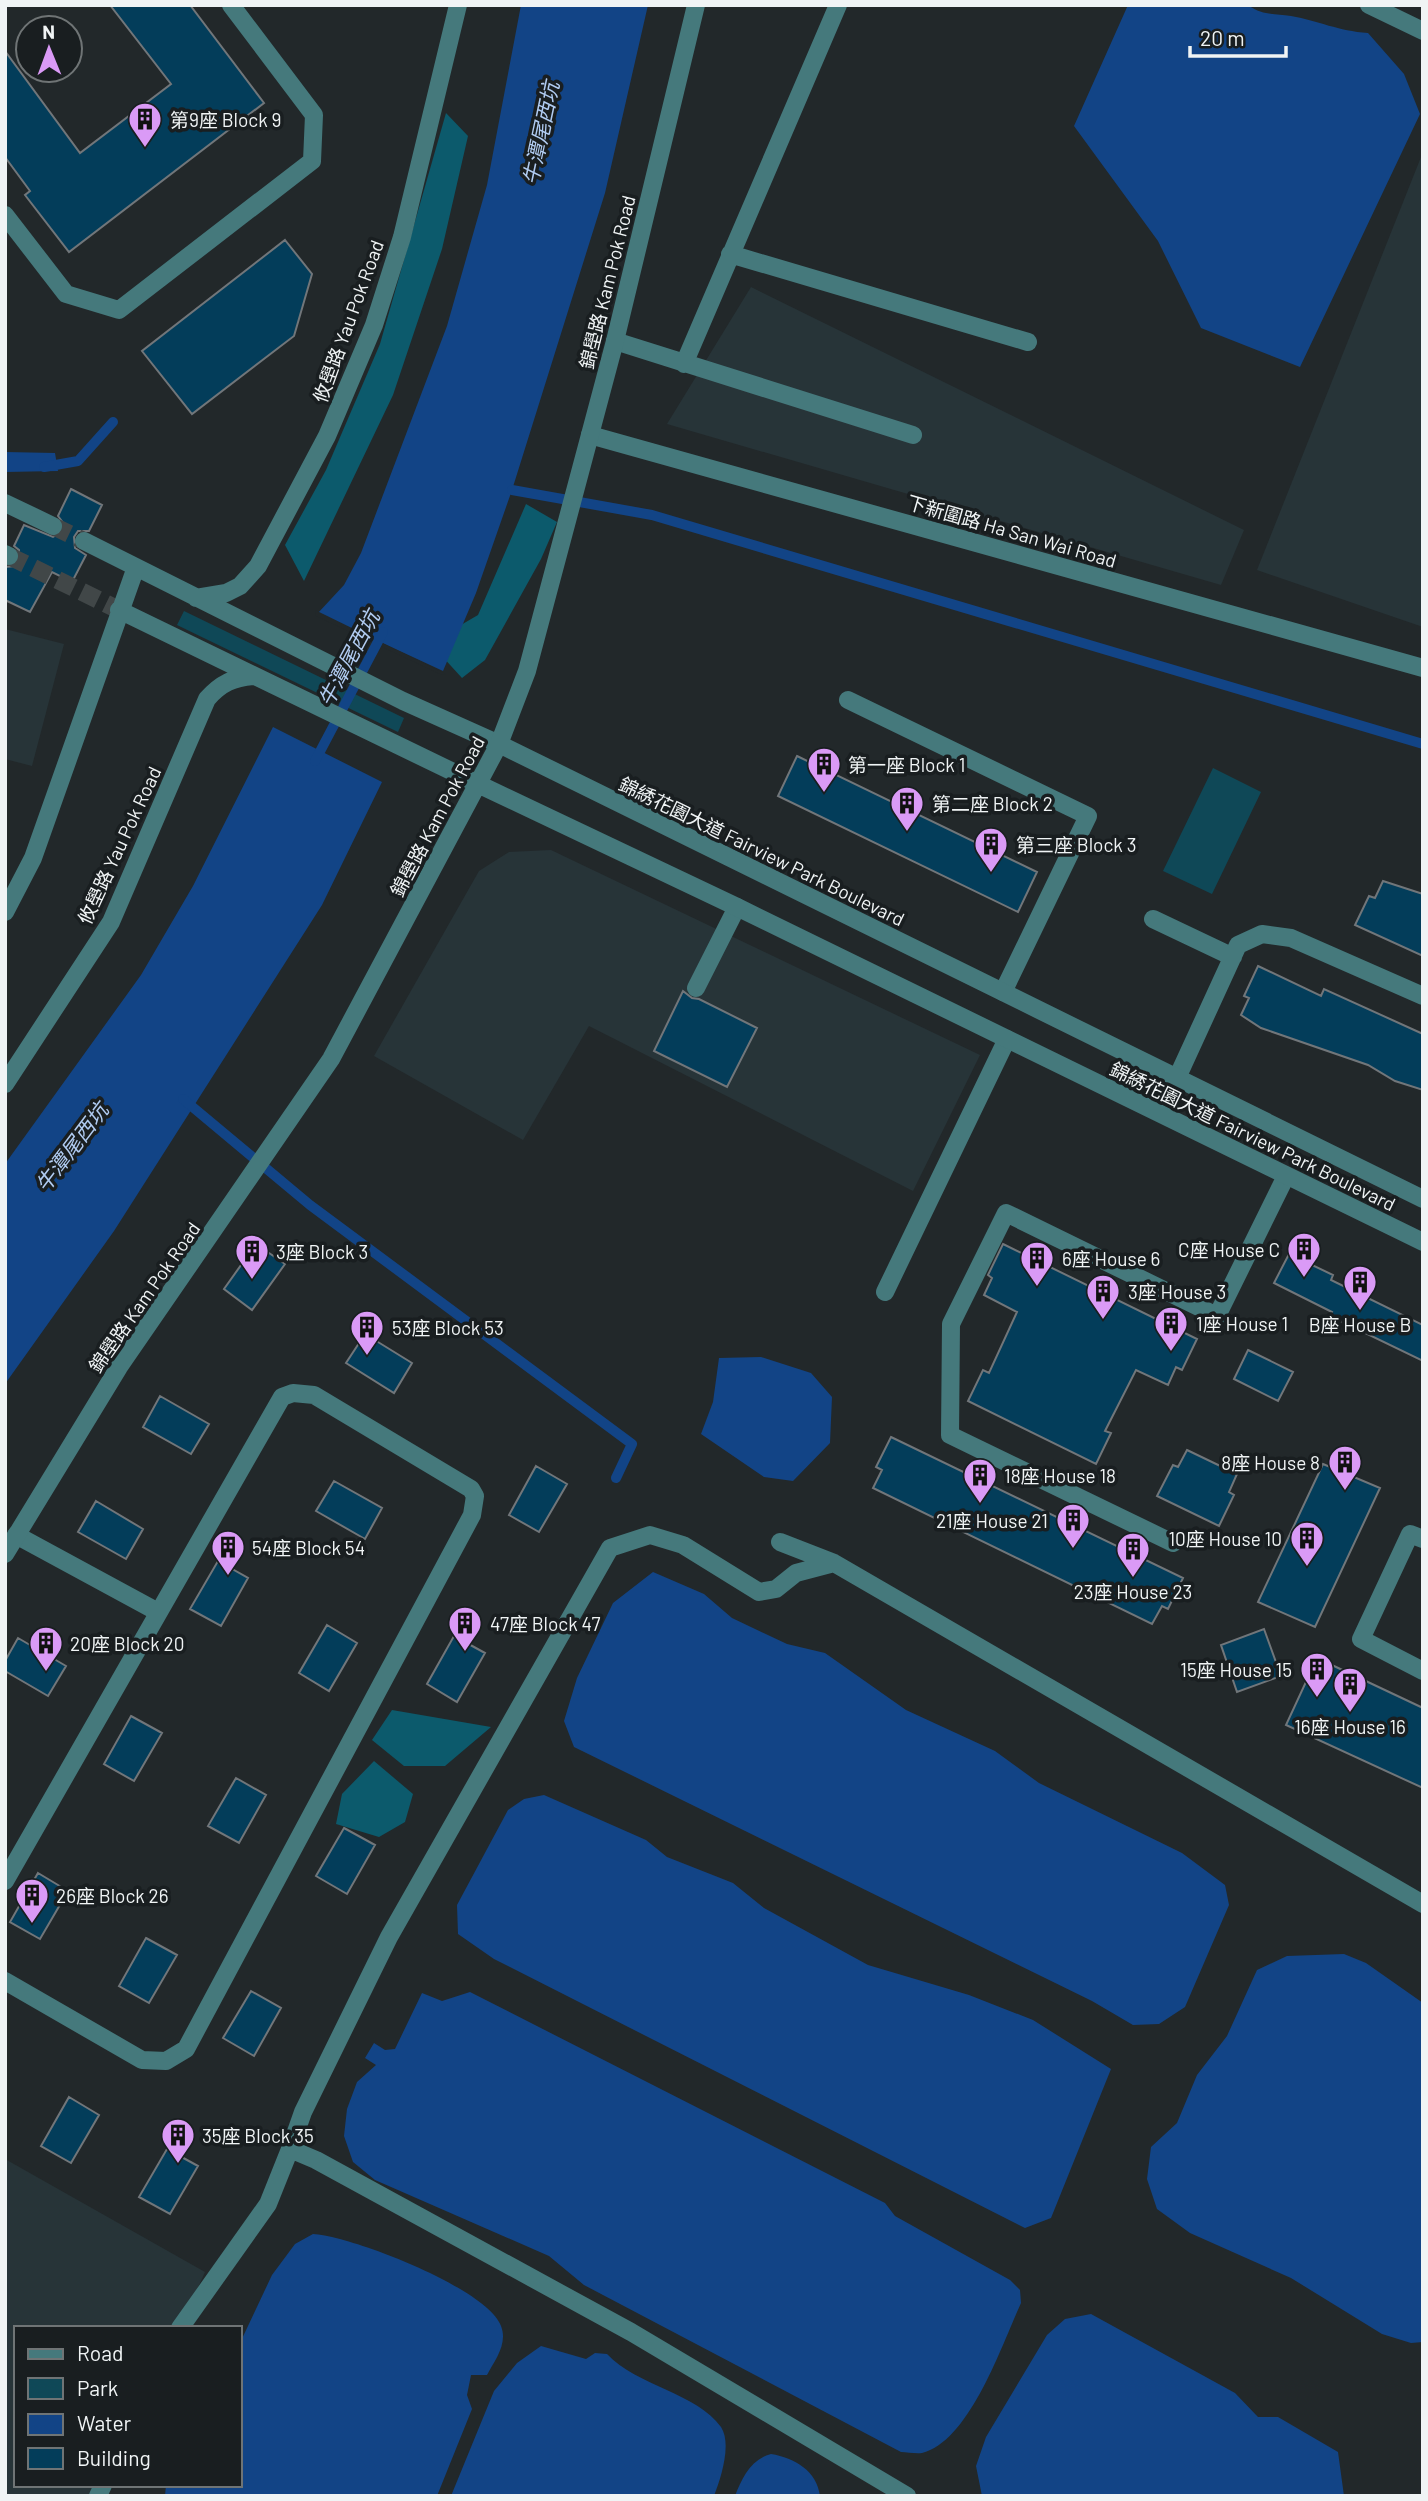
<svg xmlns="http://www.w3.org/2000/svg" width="1428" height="2501" font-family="Barlow,'Noto Sans TC',sans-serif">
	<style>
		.built { fill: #273438 }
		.green { fill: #0f4857 }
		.forest { fill: #0c5a6c }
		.water { fill: #124486 }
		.pier { fill: #22282a }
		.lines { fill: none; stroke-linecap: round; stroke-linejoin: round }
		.stream { stroke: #124486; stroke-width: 10 }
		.building { fill: #033d5a; stroke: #71767a; stroke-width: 2 }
		.minor-tunnel { stroke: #414748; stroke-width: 18; stroke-dasharray: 18 9; stroke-linecap: butt }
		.service { stroke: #45797c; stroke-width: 18 }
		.minor { stroke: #45797c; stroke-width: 18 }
		.tertiary { stroke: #45797c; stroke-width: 18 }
		.labels { text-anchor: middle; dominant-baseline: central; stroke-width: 7; stroke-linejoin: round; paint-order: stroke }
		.poi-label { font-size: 19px; fill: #f0f4f5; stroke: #191e20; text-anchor: start }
		.street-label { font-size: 19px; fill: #f0f4f5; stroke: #191e20 }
		.water-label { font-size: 21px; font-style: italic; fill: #b1ccf2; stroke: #191e20 }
	</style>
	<rect width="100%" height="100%" fill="#22282a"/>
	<path class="built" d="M1423 152V627L1257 570Z
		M751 287 1244 530 1221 585 667 424Z
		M5 629 64 644 32 766 5 759Z
		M551 850 980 1055 913 1191 589 1026 523 1140 374 1056 479 871 509 852Z
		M5 2159 205 2272 180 2328H16V2485H110L105 2496H5Z"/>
	<path class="green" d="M184 611 404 718 398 732 177 625Z
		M1213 768 1261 792 1212 894 1163 871Z"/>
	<path class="forest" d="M446 113 468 136 442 249 393 395 304 581 285 545 326 470 380 344Z
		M526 504 557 522 541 559 485 660 462 678 430 643 478 615Z
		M392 1710 491 1727 445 1766H404L372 1740Z
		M374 1761 413 1794 405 1822 379 1837 336 1824 342 1794Z"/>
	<path class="water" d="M521 5H648L605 193 512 490 476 593 443 671 318 613 344 585 361 553 447 326 487 185Z
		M1128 5H1248C1263 16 1273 13 1291 16 1319 21 1338 31 1368 33L1404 74 1420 114 1300 367 1201 328 1158 241 1074 126Z
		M5 452 55 453 58 471 5 472Z
		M273 727 382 782 322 905 114 1231 5 1384V1164L141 975 193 886Z
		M761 1357 811 1373 832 1397 830 1443 793 1481 764 1477 701 1434 713 1402 719 1358Z
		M653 1572 704 1594 732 1618 787 1644 825 1653 906 1710 995 1751 1039 1783 1182 1853 1225 1885 1229 1905 1185 2007 1159 2024 1133 2025 1092 2001 574 1747 564 1721 577 1678 613 1603Z
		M544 1795 646 1840 667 1857 733 1883 764 1908 868 1965 969 1995 1033 2020 1111 2069 1051 2218 1025 2228 494 1959 458 1934 457 1905 508 1810 524 1799Z
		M1344 1954 1366 1963 1423 2003V2342L1411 2343 1382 2334 1291 2278 1190 2233 1157 2209 1147 2179 1151 2147 1177 2123 1197 2075 1227 2036 1257 1970 1287 1956Z
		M470 1992 885 2203 895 2216 1010 2280 1020 2290 1021 2303C1002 2344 970 2441 922 2453 916 2454 907 2452 901 2452L584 2285 549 2256 375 2180 353 2162 344 2136 347 2109 357 2082 376 2065 365 2058 374 2043 385 2050 395 2049 422 1993 442 2001Z
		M313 2234C351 2236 487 2288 501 2326 508 2344 495 2360 487 2375H471L467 2395 472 2409 437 2496H165L166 2485H240V2343L272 2275 295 2244Z
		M1091 2314 1235 2393 1258 2417H1278L1338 2452 1344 2496H982L976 2466 986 2437 1047 2335 1065 2319Z
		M541 2346 586 2359 595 2353 607 2354C637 2386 697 2393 721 2427 732 2444 721 2478 714 2496H451L494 2391 517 2363Z
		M771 2454C795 2458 817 2471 820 2496H735C742 2478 751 2459 771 2454Z"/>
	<path class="pier" d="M315 610 446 674 442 675 316 616Z"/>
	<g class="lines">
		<path class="stream" d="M44 467 78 461 113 422
			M512 490 652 515 1423 744
			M315 761 383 632
			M183 1099 310 1205 632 1444 616 1478"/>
	</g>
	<path class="building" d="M110 5H190L264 103 69 252 25 195 30 191 5 157V51L80 153 171 84Z
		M285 240 312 274 294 336 192 414 142 351Z
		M71 489 102 505 89 531H78L74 537 75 548 86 555 72 582 52 572 30 612 5 600V567L15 566 19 560V550L14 546 24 525 53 537 63 531 64 524 58 516Z
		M797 756 1037 872 1018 912 778 796Z
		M1383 881 1423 894V956L1355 925 1369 896 1375 898Z
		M1258 966 1321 996 1324 989 1423 1034V1090L1395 1081 1368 1065 1261 1028 1241 1015 1249 998 1244 996Z
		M683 991 692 998 699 999 757 1028 727 1087 654 1051Z
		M256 1244 285 1264 252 1310 224 1289Z
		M1003 1244 1197 1339 1182 1370 1176 1367 1168 1385 1136 1370 1105 1431 1111 1433 1096 1464 968 1401 983 1370 989 1373 1017 1312 984 1295 992 1278 988 1275Z
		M1289 1254 1333 1275 1331 1280 1423 1325V1361L1330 1316 1332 1312 1274 1283Z
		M365 1334 412 1363 394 1393 346 1363Z
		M1248 1350 1293 1372 1278 1401 1234 1379Z
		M160 1396 209 1424 191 1454 143 1427Z
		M891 1437 1183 1578 1168 1609 1162 1606 1152 1624 873 1488 882 1470 876 1467Z
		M1187 1450 1237 1474 1229 1492 1234 1495 1219 1526 1157 1496 1173 1465 1178 1467Z
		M1323 1464 1380 1488 1315 1627 1258 1602Z
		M536 1466 567 1484 539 1532 509 1515Z
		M334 1481 382 1508 365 1539 316 1511Z
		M96 1501 143 1529 126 1559 78 1532Z
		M218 1561 248 1578 221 1626 190 1609Z
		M327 1625 357 1643 329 1691 299 1673Z
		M1264 1629 1281 1676 1237 1692 1221 1645Z
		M454 1636 485 1653 457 1702 427 1684Z
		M18 1638 66 1666 48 1696 5 1671V1661Z
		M1317 1658 1423 1708V1788L1286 1725Z
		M131 1716 162 1733 134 1781 104 1764Z
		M236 1778 266 1795 239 1843 208 1826Z
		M344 1828 375 1845 347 1894 316 1876Z
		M38 1873 68 1891 40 1939 10 1922Z
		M146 1938 177 1955 149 2003 119 1986Z
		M251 1991 281 2008 254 2056 223 2038Z
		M69 2097 99 2115 71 2163 41 2146Z
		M167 2149 198 2166 170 2214 139 2197Z"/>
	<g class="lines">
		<path class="minor-tunnel" d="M53 526 84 541
			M9 556 119 610"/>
		<path class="service" d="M730 254 1028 342
			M615 341 913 435
			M684 364 838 5
			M848 700 1088 816 1003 992
			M1153 919 1233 957
			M696 988 737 907
			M1177 1078 1238 945 1262 934 1291 938 1423 996
			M885 1292 1007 1039
			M16 1535 158 1612
			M1423 1539 1410 1534 1361 1639 1423 1671
			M1173 1543 950 1435 951 1324 1006 1213 1217 1316 1286 1176
			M5 1881 282 1397 293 1393 314 1395 471 1489 475 1496 472 1515 186 2049 166 2061 142 2060 5 1981"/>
		<path class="minor" d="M1369 5 1423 31
			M5 215 66 294 119 310 312 161 314 115 231 5
			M590 435 1423 668
			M5 503 53 526
			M84 541 403 701 499 744
			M5 554 9 556
			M196 598 226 593 240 586 258 566 327 436 374 325 402 237 458 5
			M119 610 480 785
			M5 912 33 858 136 567
			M5 1084 111 922 207 699C221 683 233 678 253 676
			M780 1542 834 1563 1423 1904
			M834 1563 796 1573 776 1589 759 1592 683 1545 650 1535 610 1548 389 1937 303 2112 290 2149 316 2160 631 2332 907 2496
			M180 2328 268 2204 290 2149
			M98 2496 103 2485"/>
		<path class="tertiary" d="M499 744 1423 1199
			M480 785 737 907 1423 1242
			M5 1554 119 1367 331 1059 499 744 527 671 615 341 696 5"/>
	</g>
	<defs>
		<symbol id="building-pin" viewBox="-11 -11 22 30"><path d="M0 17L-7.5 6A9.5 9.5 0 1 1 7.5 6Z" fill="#da9af6" stroke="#191e20"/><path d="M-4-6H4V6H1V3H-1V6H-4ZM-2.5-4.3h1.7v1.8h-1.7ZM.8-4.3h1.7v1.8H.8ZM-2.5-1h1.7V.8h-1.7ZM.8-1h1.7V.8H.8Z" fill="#111"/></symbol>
	</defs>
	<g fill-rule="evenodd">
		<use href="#building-pin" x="126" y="100" width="38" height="52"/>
		<use href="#building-pin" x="805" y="745" width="38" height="52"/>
		<use href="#building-pin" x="888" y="784" width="38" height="52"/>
		<use href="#building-pin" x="972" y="825" width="38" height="52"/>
		<use href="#building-pin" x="1285" y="1230" width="38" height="52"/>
		<use href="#building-pin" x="233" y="1232" width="38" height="52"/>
		<use href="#building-pin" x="1018" y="1239" width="38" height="52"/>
		<use href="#building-pin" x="1341" y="1263" width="38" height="52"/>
		<use href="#building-pin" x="1084" y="1272" width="38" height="52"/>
		<use href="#building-pin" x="1152" y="1304" width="38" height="52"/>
		<use href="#building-pin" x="348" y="1308" width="38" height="52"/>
		<use href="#building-pin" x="1326" y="1443" width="38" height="52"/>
		<use href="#building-pin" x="961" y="1456" width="38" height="52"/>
		<use href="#building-pin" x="1054" y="1501" width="38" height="52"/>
		<use href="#building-pin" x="1288" y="1519" width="38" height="52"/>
		<use href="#building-pin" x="209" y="1528" width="38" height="52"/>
		<use href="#building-pin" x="1114" y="1530" width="38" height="52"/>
		<use href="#building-pin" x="446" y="1604" width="38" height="52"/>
		<use href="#building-pin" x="27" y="1624" width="38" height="52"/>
		<use href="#building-pin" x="1298" y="1650" width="38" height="52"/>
		<use href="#building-pin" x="1331" y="1665" width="38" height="52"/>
		<use href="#building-pin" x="13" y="1876" width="38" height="52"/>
		<use href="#building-pin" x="159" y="2116" width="38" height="52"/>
	</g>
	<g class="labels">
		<g class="poi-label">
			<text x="170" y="119">第9座 Block 9</text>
			<text x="848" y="764">第一座 Block 1</text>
			<text x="932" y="803">第二座 Block 2</text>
			<text x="1016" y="844">第三座 Block 3</text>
			<text x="1280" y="1249" text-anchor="end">C座 House C</text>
			<text x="276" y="1251">3座 Block 3</text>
			<text x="1062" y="1258">6座 House 6</text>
			<text x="1128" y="1291">3座 House 3</text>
			<text x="1196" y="1323">1座 House 1</text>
			<text x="1360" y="1324" text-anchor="middle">B座 House B</text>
			<text x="392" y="1327">53座 Block 53</text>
			<text x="1320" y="1462" text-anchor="end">8座 House 8</text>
			<text x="1004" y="1475">18座 House 18</text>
			<text x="1048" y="1520" text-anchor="end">21座 House 21</text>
			<text x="1282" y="1538" text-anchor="end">10座 House 10</text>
			<text x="252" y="1547">54座 Block 54</text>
			<text x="1133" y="1591" text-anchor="middle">23座 House 23</text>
			<text x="490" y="1623">47座 Block 47</text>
			<text x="70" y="1643">20座 Block 20</text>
			<text x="1292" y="1669" text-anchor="end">15座 House 15</text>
			<text x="1350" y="1726" text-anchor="middle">16座 House 16</text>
			<text x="56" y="1895">26座 Block 26</text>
			<text x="202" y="2135">35座 Block 35</text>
		</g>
		<g class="street-label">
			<text transform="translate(607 282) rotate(-76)">錦壆路 Kam Pok Road</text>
			<text transform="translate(348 321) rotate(-70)">攸壆路 Yau Pok Road</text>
			<text transform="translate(1012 531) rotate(16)">下新圍路 Ha San Wai Road</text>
			<text transform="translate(437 816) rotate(-62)">錦壆路 Kam Pok Road</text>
			<text transform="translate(119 845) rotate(-65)">攸壆路 Yau Pok Road</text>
			<text transform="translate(762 851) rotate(26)">錦綉花園大道 Fairview Park Boulevard</text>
			<text transform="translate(1253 1136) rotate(26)">錦綉花園大道 Fairview Park Boulevard</text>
			<text transform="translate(144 1297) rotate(-55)">錦壆路 Kam Pok Road</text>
		</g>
		<g class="water-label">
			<text transform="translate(540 133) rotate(-78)">牛潭尾西坑</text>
			<text transform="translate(348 658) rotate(-62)">牛潭尾西坑</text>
			<text transform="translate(71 1147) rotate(-53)">牛潭尾西坑</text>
		</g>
	</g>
	<rect width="1428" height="2501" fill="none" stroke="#f0f4f5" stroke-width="14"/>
	<rect x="14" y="2326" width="228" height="161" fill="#191e20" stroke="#6f7475" stroke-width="2"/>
	<rect x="28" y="2349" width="35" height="10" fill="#45797c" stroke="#6f7475" stroke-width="2"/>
	<text x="77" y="2361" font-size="21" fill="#f0f4f5">Road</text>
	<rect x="28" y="2378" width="35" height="21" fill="#0f4857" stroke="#6f7475" stroke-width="2"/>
	<text x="77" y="2396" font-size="21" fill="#f0f4f5">Park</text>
	<rect x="28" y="2414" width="35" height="21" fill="#124486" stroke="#6f7475" stroke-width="2"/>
	<text x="77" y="2431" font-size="21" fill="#f0f4f5">Water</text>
	<rect x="28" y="2448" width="35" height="21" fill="#033d5a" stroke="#6f7475" stroke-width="2"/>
	<text x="77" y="2466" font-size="21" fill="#f0f4f5">Building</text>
	<g transform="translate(49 49) rotate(359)"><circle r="33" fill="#191e20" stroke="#6f7475" stroke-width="2"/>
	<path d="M0-5L12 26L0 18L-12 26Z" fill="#da9af6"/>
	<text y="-10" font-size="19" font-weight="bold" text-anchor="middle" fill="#f0f4f5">N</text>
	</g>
	<path d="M1190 46v10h96v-10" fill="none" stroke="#f0f4f5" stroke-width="3.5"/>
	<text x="1200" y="46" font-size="21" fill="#f0f4f5" stroke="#191e20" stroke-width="5" paint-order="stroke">20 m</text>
</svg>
